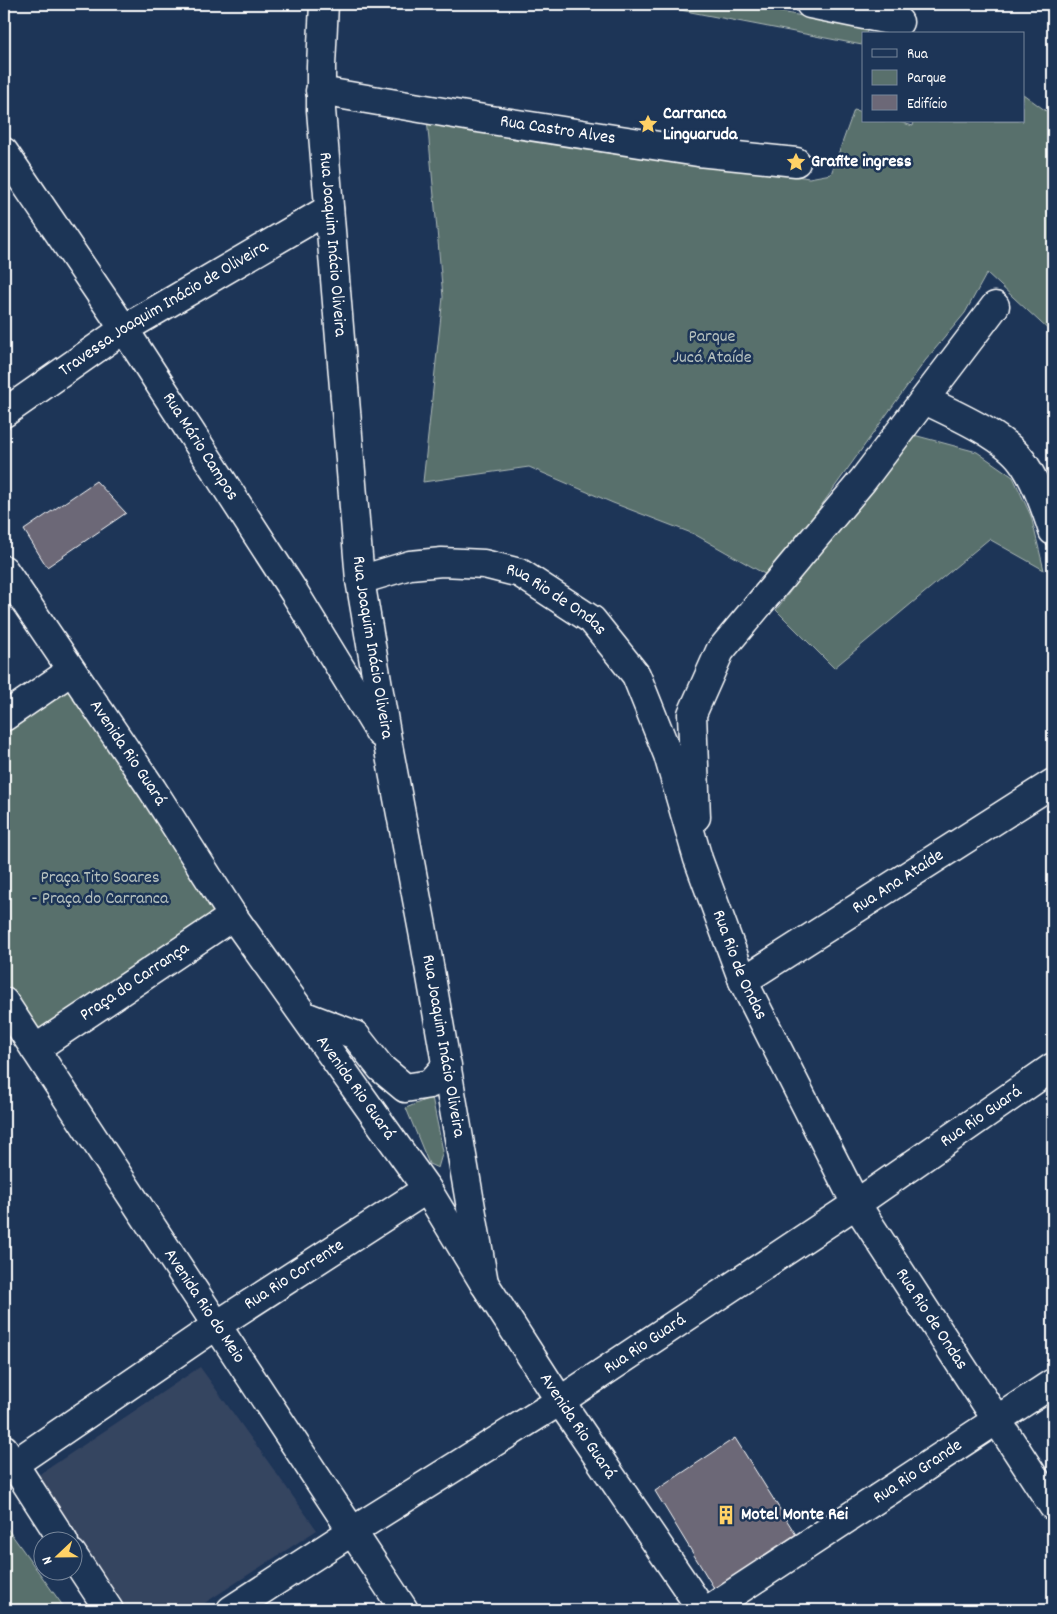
<svg xmlns="http://www.w3.org/2000/svg" width="1057" height="1614" font-family="Dekko,sans-serif">
	<style>
		.built { fill: #354461 }
		.green { fill: #59706c; stroke: #acb8b6 }
		.building { fill: #6c6877; stroke: #fff }
		.lines { fill: none; stroke-linecap: round; stroke-linejoin: round }
		.minor-casing { stroke: #fff; stroke-width: 31 }
		.minor { stroke: #1d3557; stroke-width: 28 }
		.labels { text-anchor: middle; dominant-baseline: central; stroke-width: 5; stroke-linejoin: round; paint-order: stroke }
		.poi-label { font-size: 18px; font-weight: bold; fill: #fff; stroke: #1d3557; text-anchor: start }
		.street-label { font-size: 18px; fill: #fff; stroke: #1d3557 }
		.park-label { font-size: 18px; fill: #b4bfbd; stroke: #1d3557 }
	</style>
	<rect width="100%" height="100%" fill="#1d3557"/>
	<filter id="ink" filterUnits="userSpaceOnUse"><feTurbulence type="fractalNoise" baseFrequency=".02" numOctaves="2"/><feDisplacementMap in="SourceGraphic" scale="10" xChannelSelector="R" yChannelSelector="G"/><feConvolveMatrix kernelMatrix="1 2 1 2 8 2 1 2 1" color-interpolation-filters="sRGB"/></filter>
	<g filter="url(#ink)">
		<path class="built" d="M200 1367 317 1530 194 1610H123L37 1476Z"/>
		<path class="green" d="M649 4H737L868 28 866 34H863L862 45Z
			M1023 94 1053 116V334L987 273 965 313 925 361 770 577 694 534 613 503 529 467 423 482 443 297 427 118 514 133 809 178 831 174 854 110 863 112V121H897L913 126 914 121H1023Z
			M910 434 977 452 1013 477 1031 516 1044 570 989 539 834 668 776 610Z
			M71 671 233 916 35 1049 4 1000V717Z
			M432 1097 443 1151 438 1168 429 1164 406 1108Z
			M4 1524 66 1610H4Z"/>
		<path class="building" d="M96 481 126 513 47 567 24 530Z
			M735 1438 798 1538 717 1593 655 1491Z"/>
		<g class="lines">
			<defs>
				<g id="minor">
					<path id="s1" d="M324 4 321 66V110L360 580 388 745 425 942 484 1283"/>
					<path d="M810 4 899 22"/>
					<path id="s2" d="M320 91 478 118 698 152 796 162"/>
					<path id="s3" d="M4 152 124 329 294 592 380 733"/>
					<path d="M925 400C953 414 1003 435 1022 461 1036 480 1046 509 1053 531"/>
					<path id="s4" d="M4 413 124 329 329 209"/>
					<path id="s5" d="M4 570 152 789 233 916 427 1189 484 1283 560 1401 702 1610"/>
					<path id="s6" d="M360 580 410 565 442 562 484 564 520 573 592 620 636 675 668 755 698 859 743 981 856 1204 1053 1506"/>
					<path d="M4 717 71 671"/>
					<path d="M696 817 692 714 720 651 863 480 995 306"/>
					<path id="s7" d="M743 981 1053 783"/>
					<path id="s8" d="M4 1002 404 1610"/>
					<path d="M305 1016 355 1035 381 1068 405 1088 430 1084 447 1065"/>
					<path id="s9" d="M35 1049 233 916"/>
					<path d="M4 1449 64 1542"/>
					<path id="s10" d="M14 1464 217 1325 427 1189"/>
					<path d="M72 1554 109 1610"/>
					<path id="s11" d="M231 1610 351 1532 560 1401 856 1204 1053 1067"/>
					<path id="s12" d="M708 1610 1053 1383"/>
				</g>
			</defs>
			<use href="#minor" class="minor-casing"/>
			<use href="#minor" class="minor"/>
		</g>
	</g>
	<defs>
		<symbol id="sight-bare" viewBox="-9 -9 18 18"><path d="M0-6L1.8-2.2L6-1.7L2.9 1.2L3.7 5.4L0 3.3L-3.7 5.4L-2.9 1.2L-6-1.7L-1.8-2.2Z" fill="#ffd166" stroke="#1d3557" stroke-width="2.5" paint-order="stroke"/></symbol>
		<symbol id="building-bare" viewBox="-9 -9 18 18"><path d="M-4-6H4V6H1V3H-1V6H-4ZM-2.5-4.3h1.7v1.8h-1.7ZM.8-4.3h1.7v1.8H.8ZM-2.5-1h1.7V.8h-1.7ZM.8-1h1.7V.8H.8Z" fill="#ffd166" stroke="#1d3557" stroke-width="2.5" paint-order="stroke"/></symbol>
	</defs>
	<g fill-rule="evenodd">
		<use href="#sight-bare" x="634" y="110" width="28" height="28"/>
		<use href="#sight-bare" x="782" y="148" width="28" height="28"/>
		<use href="#building-bare" x="712" y="1501" width="28" height="28"/>
	</g>
	<g class="labels">
		<g class="poi-label">
			<text x="663" y="114">Carranca<tspan x="663" dy="21">Linguaruda</tspan></text>
			<text x="811" y="162">Grafite ingress</text>
			<text x="741" y="1515">Motel Monte Rei</text>
		</g>
		<g class="street-label">
			<text stroke="none"><textPath href="#s2" startOffset="241">Rua Castro Alves</textPath></text>
			<text stroke="none"><textPath href="#s1" startOffset="241">Rua Joaquim Inácio Oliveira</textPath></text>
			<text stroke="none"><textPath href="#s4" startOffset="191">Travessa Joaquim Inácio de Oliveira</textPath></text>
			<text stroke="none"><textPath href="#s3" startOffset="354">Rua Mário Campos</textPath></text>
			<text stroke="none"><textPath href="#s6" startOffset="208">Rua Rio de Ondas</textPath></text>
			<text stroke="none"><textPath href="#s1" startOffset="646">Rua Joaquim Inácio Oliveira</textPath></text>
			<text stroke="none"><textPath href="#s5" startOffset="221">Avenida Rio Guará</textPath></text>
			<text stroke="none"><textPath href="#s7" startOffset="184">Rua Ana Ataíde</textPath></text>
			<text stroke="none"><textPath href="#s6" startOffset="628">Rua Rio de Ondas</textPath></text>
			<text stroke="none"><textPath href="#s9" startOffset="120">Praça do Carrança</textPath></text>
			<text stroke="none"><textPath href="#s1" startOffset="1051">Rua Joaquim Inácio Oliveira</textPath></text>
			<text stroke="none"><textPath href="#s5" startOffset="626">Avenida Rio Guará</textPath></text>
			<text stroke="none"><textPath href="#s11" startOffset="898">Rua Rio Guará</textPath></text>
			<text stroke="none"><textPath href="#s10" startOffset="338">Rua Rio Corrente</textPath></text>
			<text stroke="none"><textPath href="#s8" startOffset="364">Avenida Rio do Meio</textPath></text>
			<text stroke="none"><textPath href="#s6" startOffset="1032">Rua Rio de Ondas</textPath></text>
			<text stroke="none"><textPath href="#s11" startOffset="492">Rua Rio Guará</textPath></text>
			<text stroke="none"><textPath href="#s5" startOffset="1031">Avenida Rio Guará</textPath></text>
			<text stroke="none"><textPath href="#s12" startOffset="251">Rua Rio Grande</textPath></text>
		</g>
		<g class="park-label">
			<text x="712" y="337">Parque<tspan x="712" dy="21">Jucá Ataíde</tspan></text>
			<text x="100" y="878">Praça Tito Soares<tspan x="100" dy="21">- Praça do Carranca</tspan></text>
		</g>
	</g>
	<rect width="1057" height="1614" fill="none" stroke="#1d3557" stroke-width="20"/>
	<rect x="10" y="10" width="1037" height="1594" fill="none" stroke="#fff" stroke-width="2" filter="url(#ink)"/>
	<rect x="862" y="32" width="162" height="90" fill="#1d3557" stroke="#77869a"/>
	<rect x="872" y="49" width="25" height="8" fill="#1d3557" stroke="#77869a"/>
	<text x="907" y="58" font-size="15" fill="#ffffff">Rua</text>
	<rect x="872" y="70" width="25" height="15" fill="#59706c" stroke="#77869a"/>
	<text x="907" y="82" font-size="15" fill="#ffffff">Parque</text>
	<rect x="872" y="95" width="25" height="15" fill="#6c6877" stroke="#77869a"/>
	<text x="907" y="108" font-size="15" fill="#ffffff">Edifício</text>
	<g transform="translate(58 1556) rotate(248)"><circle r="24" fill="#1d3557" stroke="#77869a"/>
	<path d="M0-4L9 19L0 12L-9 19Z" fill="#ffd166"/>
	<text y="-8" font-size="14" font-weight="bold" text-anchor="middle" fill="#ffffff">N</text>
	</g>
</svg>
